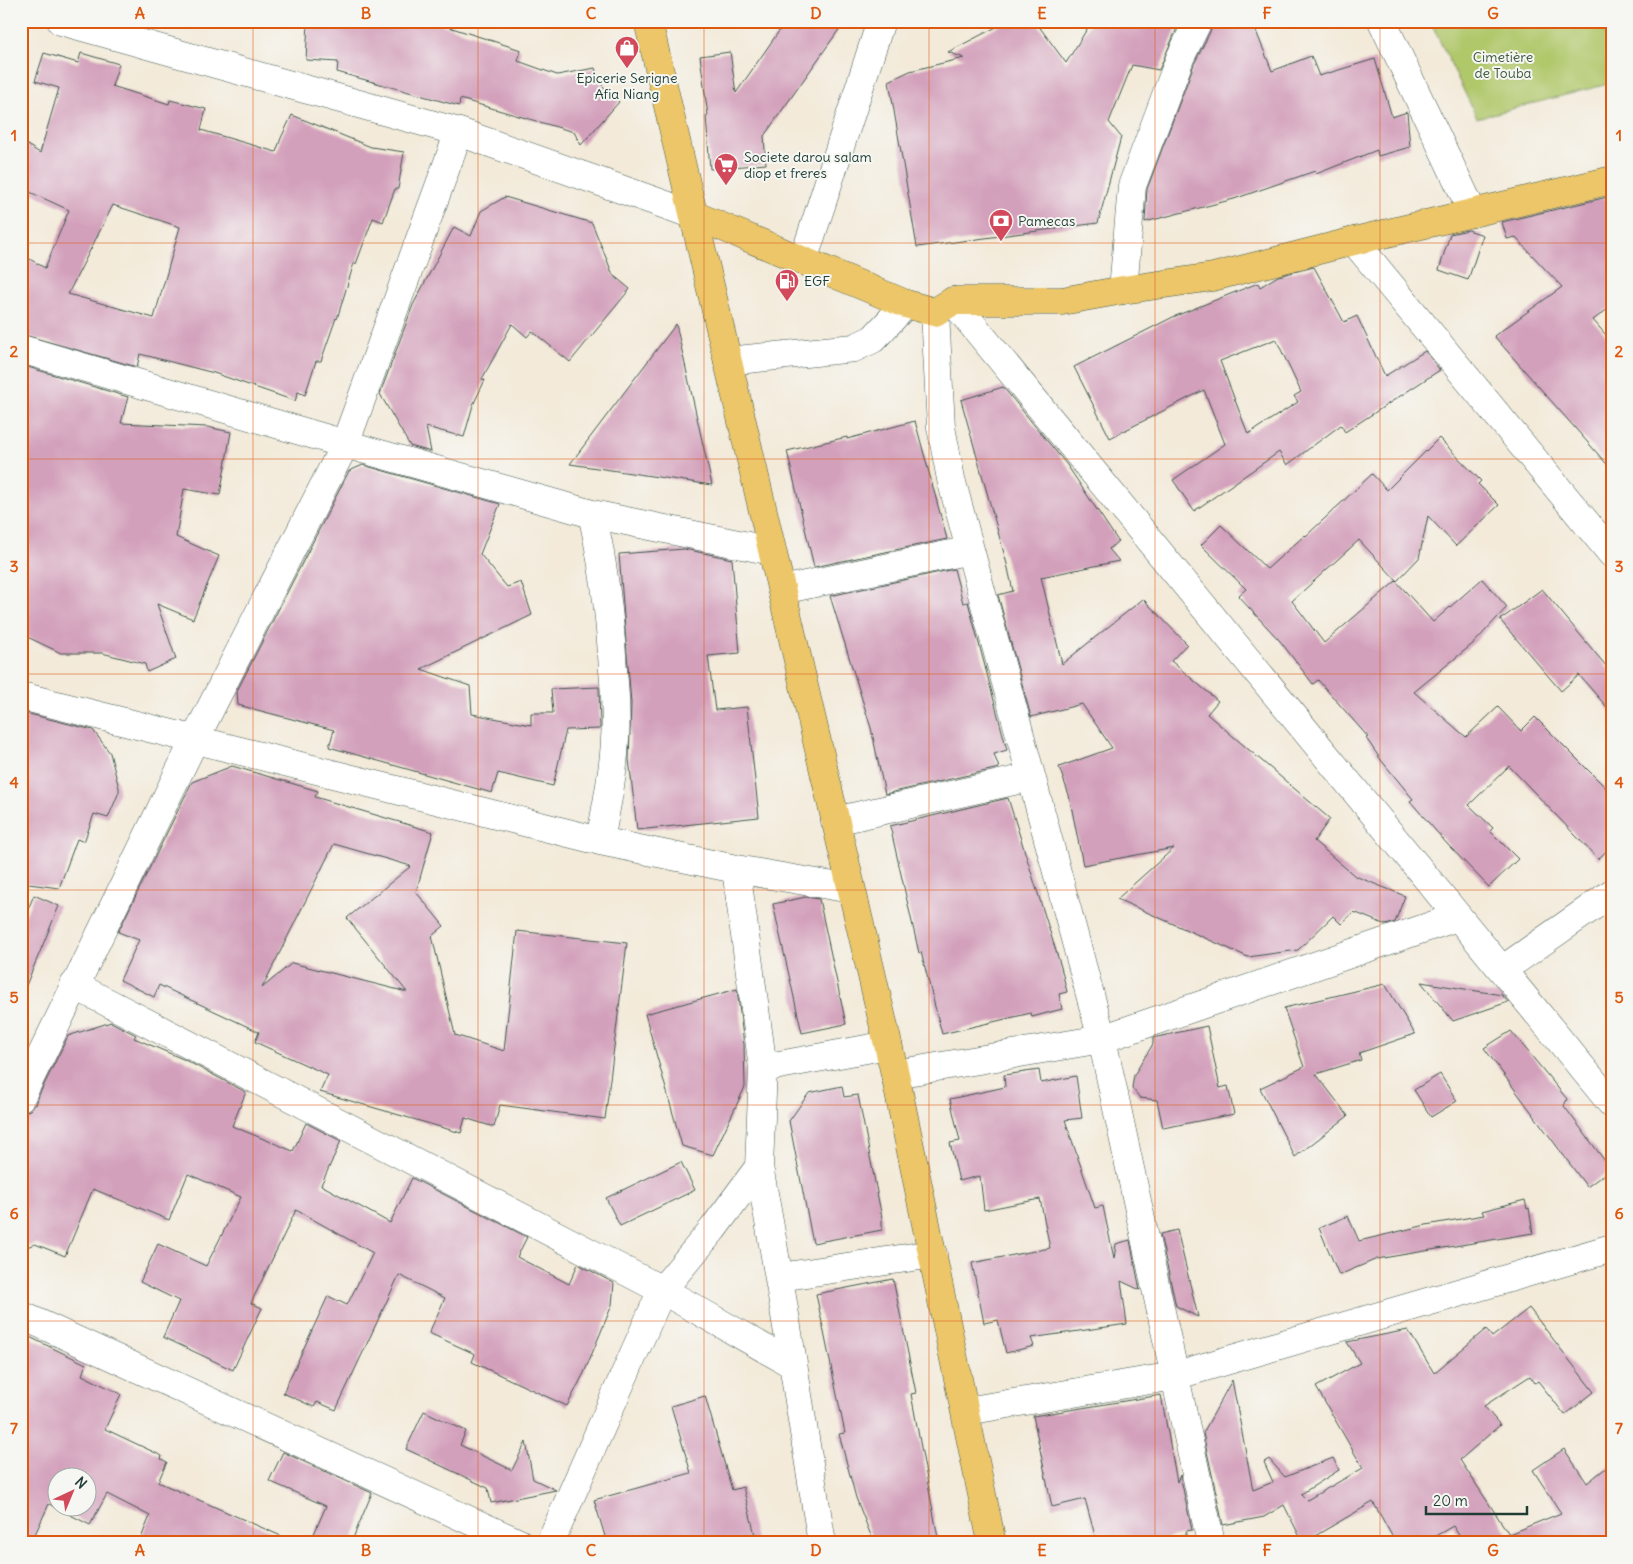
<svg xmlns="http://www.w3.org/2000/svg" width="1633" height="1564" font-family="Delius,sans-serif">
	<style>
		.green { fill: #b0c76b; stroke: #688250 }
		.building { fill: #d3a0bb; fill-rule: evenodd }
		.lines { fill: none; stroke-linecap: round; stroke-linejoin: round }
		.minor-casing { stroke: #3f574d; stroke-width: 29 }
		.major-casing { stroke: #3f574d; stroke-width: 29 }
		.minor { stroke: #fff; stroke-width: 28 }
		.major { stroke: #ecc669; stroke-width: 28 }
		.grid { fill: none; stroke: #de580e; stroke-width: 1; stroke-opacity: 0.55 }
		.labels { text-anchor: middle; dominant-baseline: central; stroke-width: 4; stroke-linejoin: round; paint-order: stroke }
		.park-label { font-size: 14px; fill: #3c593f; stroke: #f6f6f2 }
		.poi-label { font-size: 14px; fill: #1f3d34; stroke: #f6f6f2; text-anchor: start }
		.neatline { fill: none; stroke: #de580e; stroke-width: 2 }
		.grid-label { font-size: 16px; text-anchor: middle; font-weight: bold; fill: #de580e }
	</style>
	<rect width="100%" height="100%" fill="#f6f6f2"/>
	<filter id="ink" filterUnits="userSpaceOnUse"><feTurbulence type="fractalNoise" baseFrequency=".02" numOctaves="2"/><feDisplacementMap in="SourceGraphic" scale="10" xChannelSelector="R" yChannelSelector="G"/><feConvolveMatrix kernelMatrix="1 2 1 2 8 2 1 2 1" color-interpolation-filters="sRGB"/></filter>
	<filter id="wash" filterUnits="userSpaceOnUse"><feTurbulence type="fractalNoise" baseFrequency=".0096" numOctaves="4" result="noise"/><feDisplacementMap in="SourceGraphic" scale="20" xChannelSelector="R" yChannelSelector="G"/><feGaussianBlur stdDeviation="1.12" result="paint"/><feColorMatrix in="noise" values="0 0 0 0 0 0 0 0 0 0 0 0 0 0 0 0 0 1.4 0 .05"/><feComposite in="paint" operator="in"/></filter>
	<g filter="url(#wash)">
		<rect width="100%" height="100%" fill="#f3ead9"/>
		<path class="green" d="M1430 21H1612V83L1477 118Z"/>
		<g id="blocks">
			<path class="building" d="M430 21 521 50 518 61 557 75 595 68 600 83 619 102 581 145 574 132 460 99 459 106 337 72 338 62 306 60 308 22Z
				M786 21H845L764 136 766 164 710 169 706 116H708L700 56 730 52 736 93Z
				M1008 21H1035L1066 63 1092 21H1180L1159 70 1132 65 1109 122 1121 137 1098 223 917 247 889 81 910 71 964 58 948 52Z
				M1213 21H1252L1272 71 1311 56 1319 76 1375 59 1392 117 1407 112 1410 147 1378 156 1377 150 1316 174 1315 171 1234 199 1145 222 1147 189 1194 64 1212 28Z
				M44 53 78 63 81 53 119 64 112 86 169 104 170 100 206 109 201 130 276 152 281 138 292 115 371 147 404 152 398 189H395L383 222 373 218 356 264 354 263 337 319 336 318 321 361H316L305 395 298 392 295 401 214 373 140 354 137 367 21 334V254L45 268 69 210 21 188V141L40 153 59 88 35 81ZM113 205 180 227 154 318 68 294Z
				M1612 196V306L1593 320 1612 342V470L1494 336 1562 287 1515 237 1507 239 1502 222Z
				M505 197 592 223 613 275 630 289 570 362 532 331 527 337 512 324 482 379 485 380 473 405 464 437 426 427 431 452 410 446 380 394 413 305 454 227 471 236 481 211Z
				M1468 230 1483 235 1468 280 1439 270 1450 234Z
				M1314 267 1344 322 1357 316 1385 376 1425 351 1440 370 1345 432 1341 425 1287 465 1279 452 1194 511 1173 480 1225 444 1204 390 1110 438 1074 367 1173 317 1258 283 1260 287 1278 276ZM1276 339 1301 392 1294 396 1298 402 1248 434 1220 361Z
				M676 324 712 485 570 464Z
				M21 365 128 397 121 423 207 427 231 432 220 495 184 489 176 537 219 556 193 619 157 604 176 659 147 672 145 664 102 653H61L21 634Z
				M1003 387 1067 465 1118 541 1109 549 1119 561 1041 577 1062 664 1143 599 1187 644 1171 661 1218 701 1207 714 1330 819 1314 841 1355 876 1405 896 1395 922 1386 925 1354 912 1341 924 1333 916 1298 950 1248 957 1117 899 1174 848 1083 865 1069 795 1059 767 1112 748 1082 704 1031 717 998 595 1013 591 1007 564 961 400Z
				M915 421 947 539 814 567 787 451 847 437V439Z
				M1439 438 1481 481 1478 484 1499 505 1456 546 1428 516 1419 558 1397 581 1359 540 1292 601 1324 643 1396 581 1433 622 1482 579 1507 607 1475 642 1414 692 1466 737 1498 707 1521 731 1535 717 1612 794V846L1598 859 1509 766 1469 805 1493 828 1490 831 1518 859 1489 887 1448 845 1410 801 1413 799 1381 760 1366 738 1368 737 1318 680 1313 684 1280 641 1238 596 1246 589 1201 545 1221 525 1267 569 1305 535 1306 536 1372 474 1387 490Z
				M363 465 500 504 480 554 507 587 521 582 532 615 421 669 470 686 472 714 531 725V713H553L551 689 599 687 600 729 566 730 553 786 498 773 492 793 329 747 334 730 238 705 237 691 349 471Z
				M684 549 732 559 740 653 708 656 715 710 747 707 759 817 637 830 629 759 631 703 619 554Z
				M954 569 963 603 968 602 1007 750 994 754 999 768 885 794 871 728 830 596Z
				M1542 589 1612 673V713L1579 675 1561 691 1500 620Z
				M21 712 93 730 110 753 119 788V792L108 818 94 814 84 842 77 839 59 888 21 883Z
				M232 766 318 791 315 797 433 832 416 892 444 926 432 936 455 1035 504 1051 517 931 627 943 605 1119 500 1105 494 1127 465 1118 461 1133 320 1092 328 1075 255 1042 259 1032 159 985 154 997 120 980 139 940 118 932 192 782ZM334 844 411 866 347 918 407 992 292 963 262 988Z
				M1008 798 1061 967 1067 992 1059 994 1062 1009 1032 1017 1031 1013 942 1034 921 952 919 953 890 826Z
				M34 895 59 906 22 995 21 926Z
				M806 897 819 899 846 1024 802 1033 773 904Z
				M1421 982 1502 995 1508 1002 1453 1021Z
				M1385 984 1415 1034 1359 1053 1361 1060 1316 1074 1348 1116 1295 1157 1260 1088 1304 1067 1284 1008Z
				M737 989 744 1045 745 1087 713 1155 682 1146 645 1014Z
				M111 1022 136 1035 134 1038 183 1059 246 1092 232 1126 293 1151 306 1123 341 1141 321 1185 390 1223 412 1178 527 1237 517 1257 569 1284 578 1264 614 1283 612 1305 584 1373 567 1406 472 1362 475 1354 429 1333 445 1298 399 1275 336 1410 317 1402 314 1407 283 1393 328 1296 347 1305 373 1253 296 1210 251 1303 262 1308 233 1370 163 1337 179 1301 140 1282 158 1244 206 1266 241 1197 188 1174 169 1220 93 1189 65 1256 35 1244 21 1249V1119L24 1112 30 1110 35 1104 36 1105 39 1095 68 1036Z
				M1207 1026 1220 1088 1228 1086 1234 1114 1163 1128 1157 1100 1140 1098 1132 1088 1134 1075 1153 1044V1038Z
				M1511 1031 1567 1099 1564 1106 1611 1169 1587 1187 1484 1048Z
				M1039 1070 1041 1083 1076 1076 1082 1118 1065 1120 1095 1208 1103 1206 1114 1259 1116 1244 1130 1240 1140 1290 1121 1281 1127 1324 1031 1338 1034 1346 1006 1353 998 1320 984 1323 972 1263 1050 1248 1040 1199 984 1210 980 1176 959 1181 950 1143 960 1141 950 1099 1005 1087 1004 1075Z
				M1440 1074 1457 1101 1431 1117 1414 1090Z
				M842 1086 844 1097 858 1095 882 1218V1230L813 1243 789 1121 809 1093Z
				M681 1162 695 1190 620 1226 606 1198Z
				M1525 1200 1527 1209 1529 1208 1533 1233 1377 1259 1339 1275 1319 1228 1348 1216 1359 1241 1426 1225 1484 1215 1482 1211Z
				M1177 1230 1198 1317 1176 1306 1160 1234Z
				M893 1279 916 1393 911 1394 939 1543H874L856 1498 839 1434 845 1433 816 1294Z
				M1529 1308 1594 1392 1565 1415 1538 1381 1535 1383 1530 1376 1484 1406 1500 1425 1460 1460 1509 1534 1561 1513 1533 1470 1564 1449 1587 1483 1612 1463V1536L1607 1538 1606 1543H1464L1453 1526 1423 1543H1396L1373 1502 1303 1543 1284 1505 1264 1517 1223 1525 1203 1433 1232 1380 1253 1490 1273 1482 1264 1462 1269 1459 1285 1477 1333 1458 1339 1470 1301 1494 1307 1500 1363 1468 1316 1387 1360 1363 1347 1342 1408 1330 1434 1373 1486 1329 1492 1337Z
				M21 1333 86 1364 82 1375 121 1394 105 1429 162 1456 161 1459 167 1462 158 1482 297 1543H139L150 1516 107 1494 90 1525 49 1504 31 1543H21ZM58 1476H88V1506H58Z
				M1161 1395 1177 1482 1180 1475 1192 1530 1186 1531 1187 1534 1147 1543H1097L1085 1499 1052 1507 1033 1416Z
				M705 1396 732 1490 743 1487 757 1543H651L642 1537 629 1543H607L594 1500 691 1473 671 1406Z
				M424 1411 466 1431 460 1445 512 1470 526 1442 533 1479 556 1490 491 1503 488 1488 406 1449Z
				M283 1452 372 1493 351 1543H310L326 1506 269 1481Z"/>
		</g>
	</g>
	<g filter="url(#ink)">
		<use href="#blocks" fill-opacity="0" stroke="#3f574d" stroke-width="1"/>
		<g class="lines">
			<defs>
				<path id="minor" d="M61 21 459 132 694 215
					M1382 21 1473 213
					M1354 241 1612 554
					M803 261 881 21
					M1123 290 1132 186 1180 58 1198 21
					M953 301 1612 1104
					M935 312 941 427 951 479 1102 1039 1211 1543
					M21 349 345 444 592 514 772 551
					M728 361 854 348 873 339 906 304
					M592 514C604 565 610 617 613 670 615 692 617 716 615 739 614 773 606 807 600 841
					M782 590 970 550
					M21 696 600 841 736 869 851 889
					M835 821 1031 777
					M736 869 763 1068
					M1502 970 1612 893
					M74 985 662 1290 792 1364
					M895 1074 1102 1039 1457 917
					M21 1097 195 739 345 444 459 132
					M759 1167C783 1292 801 1418 822 1543
					M780 1277 933 1254
					M21 1315 519 1543
					M966 1411 1174 1376 1612 1248
					M550 1543 662 1290 713 1229 759 1167 763 1068 888 1045"/>
				<path id="major" d="M648 21 895 1074 992 1543
					M694 215 906 304 935 312 953 301H1062L1123 290 1213 277 1354 241 1612 180"/>
			</defs>
			<use href="#minor" class="minor-casing"/>
			<use href="#major" class="major-casing"/>
			<use href="#minor" class="minor"/>
			<use href="#major" class="major"/>
		</g>
	</g>
	<path class="grid" d="M253 21V1543M478 21V1543M704 21V1543M929 21V1543M1155 21V1543M1380 21V1543M21 243H1612M21 459H1612M21 674H1612M21 890H1612M21 1105H1612M21 1321H1612"/>
	<defs>
		<symbol id="shop-pin" viewBox="-11 -11 22 30"><path d="M0 17L-7.5 6A9.5 9.5 0 1 1 7.5 6Z" fill="#d1495b" stroke="#f6f6f2"/><path d="M-5-2.5h2.3a2.7 3.5 0 0 1 5.4 0H5L5.5 6h-11ZM-1.5-2.5h3a1.5 2.3 0 0 0-3 0Z" fill="#fff"/></symbol>
		<symbol id="supermarket-pin" viewBox="-11 -11 22 30"><path d="M0 17L-7.5 6A9.5 9.5 0 1 1 7.5 6Z" fill="#d1495b" stroke="#f6f6f2"/><path d="M-6-5.5h2.5l.6 2H6L4.5 2H-2.5L-4.4-4H-6ZM-1.5 3.2a1.3 1.3 0 1 0 .1 0ZM3 3.2a1.3 1.3 0 1 0 .1 0Z" fill="#fff"/></symbol>
		<symbol id="bank-pin" viewBox="-11 -11 22 30"><path d="M0 17L-7.5 6A9.5 9.5 0 1 1 7.5 6Z" fill="#d1495b" stroke="#f6f6f2"/><path d="M-6-4H6V4H-6ZM0-2.3a2.3 2.3 0 1 0 0 4.6a2.3 2.3 0 1 0 0-4.6Z" fill="#fff"/></symbol>
		<symbol id="fuel-pin" viewBox="-11 -11 22 30"><path d="M0 17L-7.5 6A9.5 9.5 0 1 1 7.5 6Z" fill="#d1495b" stroke="#f6f6f2"/><path d="M-5.5-6h7V0h2V4h1.3V-2.5L3-4.5l.8-.8L6-3V5H2.5V1h-1V6h-7ZM-4.2-4.7v3.2H.2V-4.7Z" fill="#fff"/></symbol>
	</defs>
	<g fill-rule="evenodd">
		<use href="#shop-pin" x="613" y="34" width="28" height="38"/>
		<use href="#supermarket-pin" x="712" y="151" width="28" height="38"/>
		<use href="#bank-pin" x="987" y="207" width="28" height="38"/>
		<use href="#fuel-pin" x="773" y="267" width="28" height="38"/>
	</g>
	<g class="labels">
		<g class="park-label">
			<text x="1503" y="57">Cimetière<tspan x="1503" dy="16">de Touba</tspan></text>
		</g>
		<g class="poi-label">
			<text x="627" y="78" text-anchor="middle">Epicerie Serigne<tspan x="627" dy="16">Afia Niang</tspan></text>
			<text x="744" y="157">Societe darou salam<tspan x="744" dy="16">diop et freres</tspan></text>
			<text x="1018" y="221">Pamecas</text>
			<text x="804" y="281">EGF</text>
		</g>
	</g>
	<rect width="1633" height="1564" fill="none" stroke="#f6f6f2" stroke-width="55"/>
	<g transform="translate(72 1492) rotate(44)"><circle r="24" fill="#f6f6f2" stroke="#a0aca6"/>
	<path d="M0-4L9 19L0 12L-9 19Z" fill="#d1495b"/>
	<text y="-8" font-size="14" font-weight="bold" text-anchor="middle" fill="#1f3d34">N</text>
	</g>
	<path d="M1426 1506v8h101v-8" fill="none" stroke="#1f3d34" stroke-width="2.5"/>
	<text x="1433" y="1506" font-size="15" fill="#1f3d34" stroke="#f6f6f2" stroke-width="4" paint-order="stroke">20 m</text>
	<rect x="28" y="28" width="1578" height="1508" class="neatline"/>
	<g class="grid-label">
		<text x="140" y="19">A</text>
		<text x="366" y="19">B</text>
		<text x="591" y="19">C</text>
		<text x="816" y="19">D</text>
		<text x="1042" y="19">E</text>
		<text x="1267" y="19">F</text>
		<text x="1493" y="19">G</text>
		<text x="14" y="141">1</text>
		<text x="1619" y="141">1</text>
		<text x="14" y="357">2</text>
		<text x="1619" y="357">2</text>
		<text x="14" y="572">3</text>
		<text x="1619" y="572">3</text>
		<text x="14" y="788">4</text>
		<text x="1619" y="788">4</text>
		<text x="14" y="1003">5</text>
		<text x="1619" y="1003">5</text>
		<text x="14" y="1219">6</text>
		<text x="1619" y="1219">6</text>
		<text x="14" y="1434">7</text>
		<text x="1619" y="1434">7</text>
		<text x="140" y="1556">A</text>
		<text x="366" y="1556">B</text>
		<text x="591" y="1556">C</text>
		<text x="816" y="1556">D</text>
		<text x="1042" y="1556">E</text>
		<text x="1267" y="1556">F</text>
		<text x="1493" y="1556">G</text>
	</g>
</svg>
